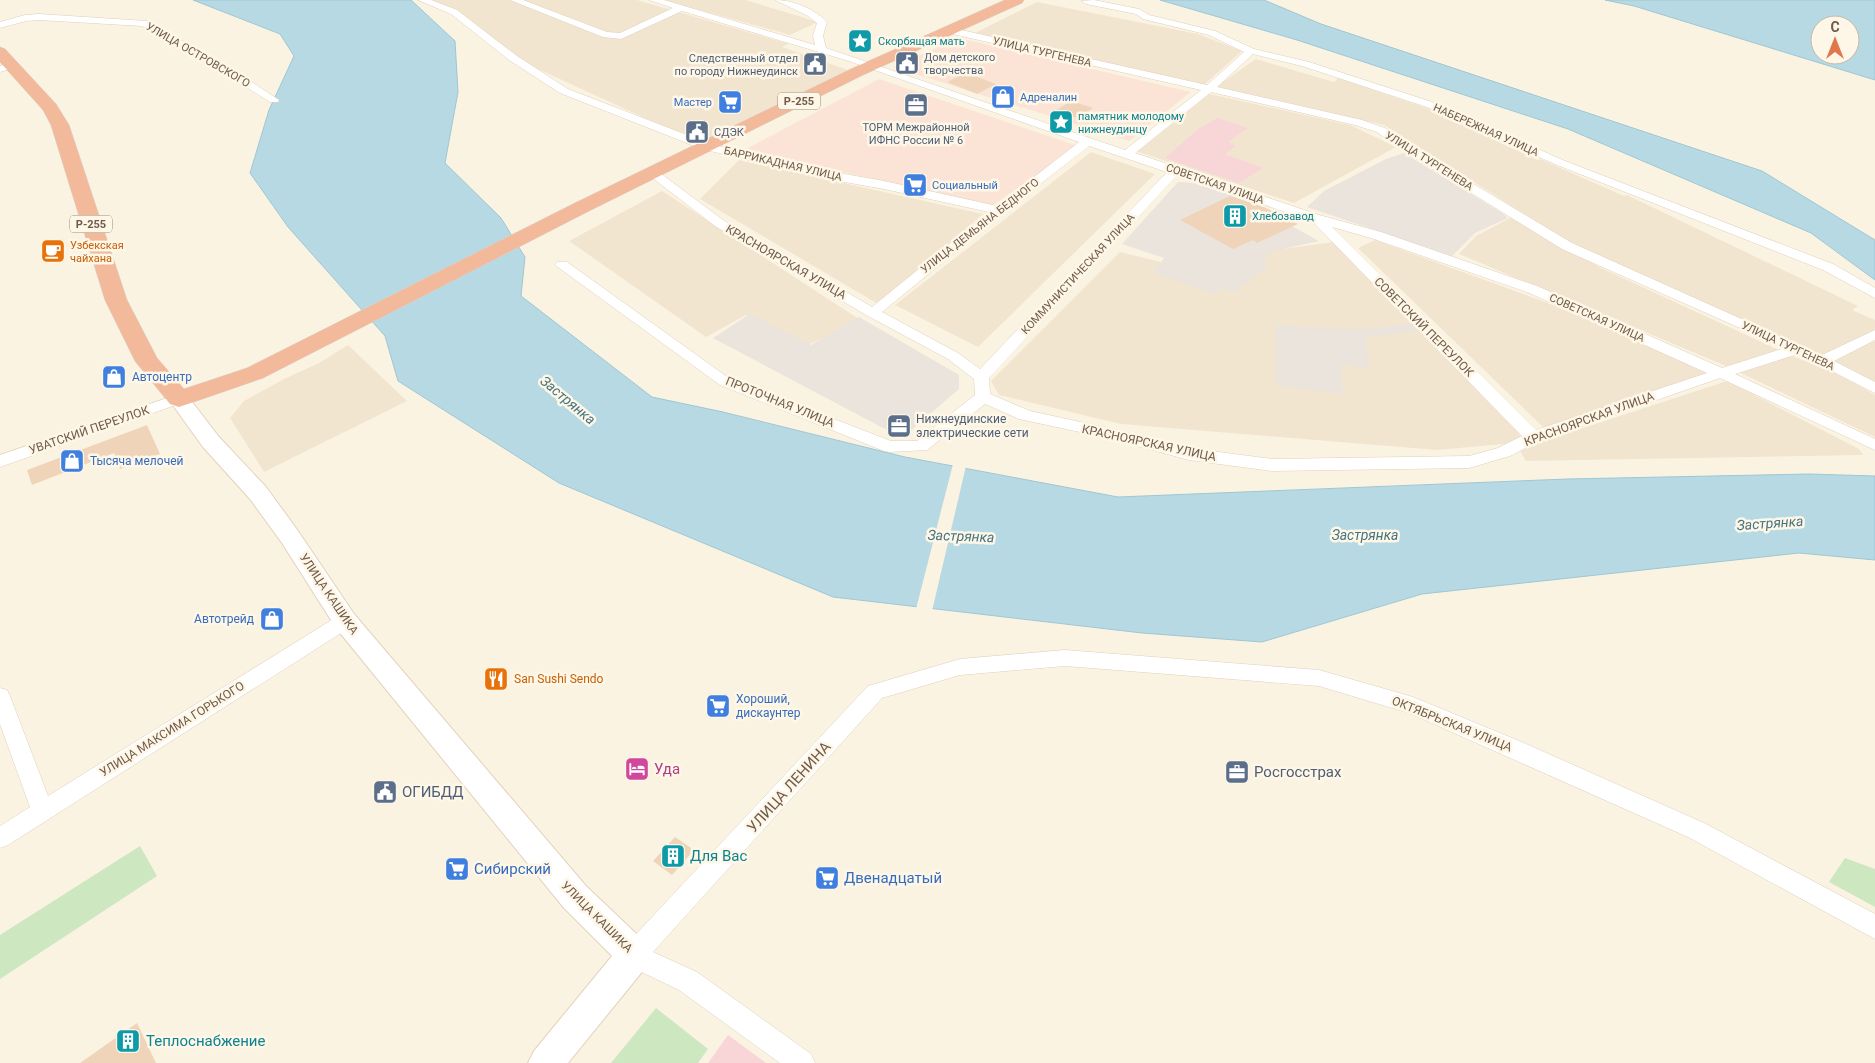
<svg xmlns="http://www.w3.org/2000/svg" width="1875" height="1063" font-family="Roboto,sans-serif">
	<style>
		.residential { fill: #f2e5d0 }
		.commercial { fill: #fbe4d5 }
		.industrial { fill: #eae4dc }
		.medical { fill: #f8d5d6 }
		.green { fill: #cde7c1 }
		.water { fill: #b7d9e3; stroke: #9ec7d4; fill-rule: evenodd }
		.pier { fill: #fbf3e1 }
		.building { fill: #efd4ba }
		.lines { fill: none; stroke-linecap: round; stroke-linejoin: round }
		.street-casing { stroke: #ded0be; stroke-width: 1 }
		.secondary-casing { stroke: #e3d1bc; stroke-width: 2 }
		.highway-casing { stroke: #dad4d0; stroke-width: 1 }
		.street { fill: #fff; fill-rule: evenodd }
		.secondary { fill: #fff; fill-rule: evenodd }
		.highway { fill: #f2b99b; fill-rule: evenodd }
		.labels { text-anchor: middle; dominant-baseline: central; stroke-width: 5; stroke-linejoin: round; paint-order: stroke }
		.far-culture-label { font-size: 11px; fill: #0d838f; stroke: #fef7e7; text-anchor: start }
		.far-street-label { font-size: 11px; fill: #705b4a; stroke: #fef7e7 }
		.far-service-label { font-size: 11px; fill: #4e5e75; stroke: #fef7e7; text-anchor: start }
		.far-shop-label { font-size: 11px; fill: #366cbe; stroke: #fef7e7; text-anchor: start }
		.shield { fill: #fef7e7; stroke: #9b8a79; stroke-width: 1 }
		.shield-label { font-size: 11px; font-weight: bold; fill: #705b4a }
		.far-food-label { font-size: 11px; fill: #c56008; stroke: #fef7e7; text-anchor: start }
		.street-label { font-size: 12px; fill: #705b4a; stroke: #fef7e7 }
		.shop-label { font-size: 12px; fill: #366cbe; stroke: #fef7e7; text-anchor: start }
		.service-label { font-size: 12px; fill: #4e5e75; stroke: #fef7e7; text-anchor: start }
		.food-label { font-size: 12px; fill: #c56008; stroke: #fef7e7; text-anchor: start }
		.water-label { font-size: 14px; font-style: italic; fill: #457483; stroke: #fef7e7 }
		.near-hotel-label { font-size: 15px; fill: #b23c85; stroke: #fef7e7; text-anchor: start }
		.near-service-label { font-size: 15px; fill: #4e5e75; stroke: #fef7e7; text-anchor: start }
		.near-street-label { font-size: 15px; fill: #705b4a; stroke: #fef7e7 }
		.near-culture-label { font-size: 15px; fill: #0d838f; stroke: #fef7e7; text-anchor: start }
		.near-shop-label { font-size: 15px; fill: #366cbe; stroke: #fef7e7; text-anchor: start }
	</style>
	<rect width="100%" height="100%" fill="#fbf3e1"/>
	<path class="residential" d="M424 0H637L789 44 782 47 848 70 699 143 525 63 454 13Z
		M663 0H746L818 22 790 35Z
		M1037 2 1198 34 1242 51 1204 85 973 34Z
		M1256 59 1334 82 1338 78 1444 114 1456 122 1538 160 1540 159 1624 196 1627 195 1858 306 1852 310 1875 320V329L1873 330 1875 332V384L1583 251 1384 125 1216 87 1220 79 1226 80Z
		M1205 93 1350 125 1396 147 1294 203 1135 151Z
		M1091 152 1155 174 978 347 895 305Z
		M739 160 983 214 878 304 700 199Z
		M662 191 862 321 803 347 746 315 706 337 569 241Z
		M1512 217 1599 267 1790 355 1840 375 1875 395V437L1726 366 1459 254 1476 236Z
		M1375 240 1586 317 1714 375 1545 429 1358 248Z
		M1334 242 1527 442 1437 450 1121 424 999 395 991 381 1120 252 1234 280 1266 251Z
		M348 345 407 401 264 472 230 418 244 401 284 379 319 363Z
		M1727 381 1859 449 1863 455 1526 461 1519 449Z"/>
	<path class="commercial" d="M959 38 1191 92 1129 141 893 67Z
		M879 79 1078 146 992 206 744 150Z"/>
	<path class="industrial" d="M1404 153 1502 213 1508 218 1475 233 1452 256 1307 207 1324 191 1386 159Z
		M1178 182 1193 183 1243 199 1319 241 1269 252 1263 263 1269 266 1233 293 1222 288 1214 294 1154 273 1164 258 1122 244Z
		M750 314 811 345 859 317 959 375V389L902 438 713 338Z
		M1410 324 1419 330 1365 338 1370 369 1341 364 1343 394 1276 385V325L1353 330Z"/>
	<path class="medical" d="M1217 118 1248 128 1228 142 1236 146 1225 154 1263 168 1239 183 1165 158 1197 130Z
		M728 1035 766 1063H708Z"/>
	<path class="green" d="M140 846 157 876 0 979V935Z
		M1845 858 1875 869V907L1829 882Z
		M656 1008 708 1049 698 1063H611Z"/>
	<path class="water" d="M193 0H411L455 41 458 92 445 163 501 218 525 257 521 296 652 397 723 412 905 457 1118 497 1567 479 1809 474 1875 476V560L1799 553 1422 594 1262 642 1142 633 833 597 559 483 398 381 385 336 288 227 250 173 269 110 294 56 280 34Z
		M1160 0H1264L1321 24 1762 171 1875 240V280L1811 233 1568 129 1297 40Z
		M1605 0H1875V80L1634 6ZM1820 25H1850V55H1820Z"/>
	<path class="pier" d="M953 464 966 466 932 611 916 609Z"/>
	<path class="building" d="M966 73 996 84 977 94 947 82Z
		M1071 101 1093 108 1078 118 1055 111Z
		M1230 196 1264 207 1298 224 1257 243 1253 240 1233 249 1180 220Z
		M147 425 160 454 120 469 114 453 32 485 27 470Z
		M675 837 694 850 672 875 653 861Z
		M137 1023 156 1063H80Z"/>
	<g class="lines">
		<defs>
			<path id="street" d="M418 0H431L457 10 517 56 568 89 710 144 822 170 884 181 997 206 1079 142 849 61 682 11 621 39 603 37 510 0H523L607 32 620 33 673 8 649 0H664L815 45 813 36 817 23 808 16 775 0C793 0 815 9 827 22L823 36 826 48 1125 150 1201 90 948 33 943 30 948 27 1207 85 1244 52 1209 35 1143 19 1136 14 1086 4 1081 1 1094 0 1139 9 1149 15 1215 31 1254 49 1309 62 1435 103 1565 161 1833 264 1875 288V298L1823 270 1557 165 1427 107 1302 66 1253 54 1217 87 1362 120 1385 128 1405 143 1572 243 1822 355 1875 330V340L1834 361 1875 382V393L1798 354 1735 374 1875 439V450L1720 378 1539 441 1510 456 1469 468 1272 471 1189 460 1108 438 1019 419 985 404 927 450 890 452 884 451 720 385 555 265 557 262H567L730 379 891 441H917L975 395 974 379 948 359 868 316 715 226 646 173 648 170H656L723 220 872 307 989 212 884 189 822 178 702 149 560 93 509 60 451 14ZM1211 92 1355 125 1377 132 1397 147 1562 249 1785 348 1722 368 1537 286 1381 232 1319 215 1135 153ZM1089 146 1167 172 980 369 958 353 882 312 1003 213ZM1177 175 1312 221 1522 436 1498 448 1469 456 1272 459 1189 448 1108 428 1030 411 990 394 989 378ZM1332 227 1371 238 1527 292 1707 373 1536 430Z
				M39 14 147 21 232 69 279 100 278 102H270L224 73 142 26 39 20 26 21 0 28V22L25 15Z
				M13 62 18 65 17 67 0 72V66Z
				M179 394 184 396 187 399 184 402 0 467V455Z
				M345 614 352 616 354 621 352 626 8 845 0 848V826L30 807 0 724V688L7 690 10 696 48 796 338 616Z
				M1065 650 1319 670 1413 697 1524 743 1704 823 1875 914V939L1688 837 1409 713 1319 686 1065 666 960 675 882 698 653 952 697 972 811 1054 815 1063H780L679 990 625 964 622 955 625 946 868 686 960 659Z"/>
			<path id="secondary" d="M179 392 186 394 219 437 266 487 298 531 354 614 586 886 646 943 650 955 646 967 568 1063H528L534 1051 612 956 564 908 336 628 282 543 250 499 203 447 172 404 169 399 172 394Z"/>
			<path id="highway" d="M1005 0H1024L1022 3 863 75 589 211 263 378 179 407 170 404 135 361 105 300 51 125 43 110 0 62V47L5 49 56 104 69 125 127 300 157 358 184 389 247 368 575 203 851 69Z"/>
		</defs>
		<use href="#street" class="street-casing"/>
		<use href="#secondary" class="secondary-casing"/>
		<use href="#highway" class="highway-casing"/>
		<use href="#street" class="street"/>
		<use href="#secondary" class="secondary"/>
		<use href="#highway" class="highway"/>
	</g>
	<defs>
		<symbol id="sight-square" viewBox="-11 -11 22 22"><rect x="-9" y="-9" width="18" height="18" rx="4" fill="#0f9aa8" stroke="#fef7e7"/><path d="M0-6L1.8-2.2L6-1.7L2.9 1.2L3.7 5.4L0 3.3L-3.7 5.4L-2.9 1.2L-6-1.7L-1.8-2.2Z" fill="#fff"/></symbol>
		<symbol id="civic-square" viewBox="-11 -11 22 22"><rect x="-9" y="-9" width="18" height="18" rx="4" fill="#5c6f8a" stroke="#fef7e7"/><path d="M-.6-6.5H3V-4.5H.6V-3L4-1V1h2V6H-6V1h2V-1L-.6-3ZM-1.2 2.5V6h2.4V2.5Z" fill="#fff"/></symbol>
		<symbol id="shop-square" viewBox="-11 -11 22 22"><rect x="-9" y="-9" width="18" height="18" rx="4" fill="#3f7fe0" stroke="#fef7e7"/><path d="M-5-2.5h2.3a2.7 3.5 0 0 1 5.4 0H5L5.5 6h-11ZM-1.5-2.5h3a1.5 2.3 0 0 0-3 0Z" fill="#fff"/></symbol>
		<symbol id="supermarket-square" viewBox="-11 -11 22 22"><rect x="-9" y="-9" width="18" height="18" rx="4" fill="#3f7fe0" stroke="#fef7e7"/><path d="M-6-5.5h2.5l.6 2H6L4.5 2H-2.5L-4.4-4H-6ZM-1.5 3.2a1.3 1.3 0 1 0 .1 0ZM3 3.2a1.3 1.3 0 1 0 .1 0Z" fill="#fff"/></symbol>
		<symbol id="office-square" viewBox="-11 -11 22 22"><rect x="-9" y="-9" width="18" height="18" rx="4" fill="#5c6f8a" stroke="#fef7e7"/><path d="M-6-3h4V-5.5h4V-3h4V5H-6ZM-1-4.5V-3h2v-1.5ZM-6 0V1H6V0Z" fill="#fff"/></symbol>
		<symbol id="building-square" viewBox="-11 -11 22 22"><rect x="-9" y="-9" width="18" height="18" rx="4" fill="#0f9aa8" stroke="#fef7e7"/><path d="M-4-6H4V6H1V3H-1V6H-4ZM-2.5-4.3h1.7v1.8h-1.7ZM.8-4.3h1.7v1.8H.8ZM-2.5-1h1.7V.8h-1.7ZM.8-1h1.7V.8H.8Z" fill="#fff"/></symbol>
		<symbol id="cafe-square" viewBox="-11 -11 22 22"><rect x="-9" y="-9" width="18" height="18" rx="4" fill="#e8710a" stroke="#fef7e7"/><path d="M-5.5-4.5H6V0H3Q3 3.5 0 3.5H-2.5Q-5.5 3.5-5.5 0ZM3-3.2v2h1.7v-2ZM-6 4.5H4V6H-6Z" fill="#fff"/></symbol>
		<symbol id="restaurant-square" viewBox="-11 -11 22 22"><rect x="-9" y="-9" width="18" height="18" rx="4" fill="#e8710a" stroke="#fef7e7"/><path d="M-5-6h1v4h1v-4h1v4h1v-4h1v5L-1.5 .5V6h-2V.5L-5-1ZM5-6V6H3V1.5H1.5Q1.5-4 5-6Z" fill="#fff"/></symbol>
		<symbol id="hotel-square" viewBox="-11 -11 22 22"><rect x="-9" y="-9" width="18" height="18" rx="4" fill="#d1479c" stroke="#fef7e7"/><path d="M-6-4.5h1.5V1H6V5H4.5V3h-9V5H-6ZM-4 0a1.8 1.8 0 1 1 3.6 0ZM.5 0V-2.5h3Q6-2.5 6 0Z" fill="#fff"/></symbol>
	</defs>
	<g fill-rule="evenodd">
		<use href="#sight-square" x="846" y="27" width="28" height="28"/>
		<use href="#civic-square" x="893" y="49" width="28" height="28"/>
		<use href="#civic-square" x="801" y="50" width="28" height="28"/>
		<use href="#shop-square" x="989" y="83" width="28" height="28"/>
		<use href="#supermarket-square" x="716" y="88" width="28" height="28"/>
		<use href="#office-square" x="902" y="91" width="28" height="28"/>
		<use href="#sight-square" x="1047" y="108" width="28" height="28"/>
		<use href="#civic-square" x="683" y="118" width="28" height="28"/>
		<use href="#supermarket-square" x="901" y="171" width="28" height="28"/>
		<use href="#building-square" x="1221" y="202" width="28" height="28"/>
		<use href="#cafe-square" x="39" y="237" width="28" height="28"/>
		<use href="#shop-square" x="100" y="363" width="28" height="28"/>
		<use href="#office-square" x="885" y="412" width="28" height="28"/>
		<use href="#shop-square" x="58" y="447" width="28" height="28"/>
		<use href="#shop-square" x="258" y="605" width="28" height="28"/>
		<use href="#restaurant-square" x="482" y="665" width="28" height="28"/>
		<use href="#supermarket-square" x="704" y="692" width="28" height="28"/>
		<use href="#hotel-square" x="623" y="755" width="28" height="28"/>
		<use href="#office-square" x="1223" y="758" width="28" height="28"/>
		<use href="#civic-square" x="371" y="778" width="28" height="28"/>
		<use href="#building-square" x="659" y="842" width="28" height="28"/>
		<use href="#supermarket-square" x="443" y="855" width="28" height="28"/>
		<use href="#supermarket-square" x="813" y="864" width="28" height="28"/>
		<use href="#building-square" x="114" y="1027" width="28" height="28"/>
	</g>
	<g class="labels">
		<g class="far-culture-label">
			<text x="878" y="41">Скорбящая мать</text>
			<text x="1078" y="116">памятник молодому<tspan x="1078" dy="13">нижнеудинцу</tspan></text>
			<text x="1252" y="216">Хлебозавод</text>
		</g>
		<g class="far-street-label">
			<text transform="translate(1042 52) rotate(13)">УЛИЦА ТУРГЕНЕВА</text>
			<text transform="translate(198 55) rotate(30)">УЛИЦА ОСТРОВСКОГО</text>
			<text transform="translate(1486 130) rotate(24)">НАБЕРЕЖНАЯ УЛИЦА</text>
			<text transform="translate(1429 161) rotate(32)">УЛИЦА ТУРГЕНЕВА</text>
			<text transform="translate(783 164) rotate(13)">БАРРИКАДНАЯ УЛИЦА</text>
			<text transform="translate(1215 184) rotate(19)">СОВЕТСКАЯ УЛИЦА</text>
			<text transform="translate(980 226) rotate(-38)">УЛИЦА ДЕМЬЯНА БЕДНОГО</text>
			<text transform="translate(1078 274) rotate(-47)">КОММУНИСТИЧЕСКАЯ УЛИЦА</text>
			<text transform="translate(1597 318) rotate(24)">СОВЕТСКАЯ УЛИЦА</text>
			<text transform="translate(1788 346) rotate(25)">УЛИЦА ТУРГЕНЕВА</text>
		</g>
		<g class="far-service-label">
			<text x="924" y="57">Дом детского<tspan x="924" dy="13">творчества</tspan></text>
			<text x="798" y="58" text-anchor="end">Следственный отдел<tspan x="798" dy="13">по городу Нижнеудинск</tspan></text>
			<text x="916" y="127" text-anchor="middle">ТОРМ Межрайонной<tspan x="916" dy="13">ИФНС России № 6</tspan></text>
			<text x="714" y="132">СДЭК</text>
		</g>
		<g class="far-shop-label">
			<text x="1020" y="97">Адреналин</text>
			<text x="712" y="102" text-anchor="end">Мастер</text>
			<text x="932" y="185">Социальный</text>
		</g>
		<g class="shield">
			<rect x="778" y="92.5" width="42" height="17" rx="4"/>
			<rect x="70" y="215.5" width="42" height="17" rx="4"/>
		</g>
		<g class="shield-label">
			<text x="799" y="101">Р-255</text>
			<text x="91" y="224">Р-255</text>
		</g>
		<g class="far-food-label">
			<text x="70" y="245">Узбекская<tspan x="70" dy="13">чайхана</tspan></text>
		</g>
		<g class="street-label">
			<text transform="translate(786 262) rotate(30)">КРАСНОЯРСКАЯ УЛИЦА</text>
			<text transform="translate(1424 327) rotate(45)">СОВЕТСКИЙ ПЕРЕУЛОК</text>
			<text transform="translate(780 402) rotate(22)">ПРОТОЧНАЯ УЛИЦА</text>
			<text transform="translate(1589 419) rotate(-20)">КРАСНОЯРСКАЯ УЛИЦА</text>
			<text transform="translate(89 430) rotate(-19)">УВАТСКИЙ ПЕРЕУЛОК</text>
			<text transform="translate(1149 443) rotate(12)">КРАСНОЯРСКАЯ УЛИЦА</text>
			<text transform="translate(329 594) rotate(56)">УЛИЦА КАШИКА</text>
			<text transform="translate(1452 724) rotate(22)">ОКТЯБРЬСКАЯ УЛИЦА</text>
			<text transform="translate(172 729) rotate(-32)">УЛИЦА МАКСИМА ГОРЬКОГО</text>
			<text transform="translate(597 917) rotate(45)">УЛИЦА КАШИКА</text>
		</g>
		<g class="shop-label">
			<text x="132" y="377">Автоцентр</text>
			<text x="90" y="461">Тысяча мелочей</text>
			<text x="254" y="619" text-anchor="end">Автотрейд</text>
			<text x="736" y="699">Хороший,<tspan x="736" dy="14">дискаунтер</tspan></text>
		</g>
		<g class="service-label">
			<text x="916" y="419">Нижнеудинские<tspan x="916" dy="14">электрические сети</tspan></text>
		</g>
		<g class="food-label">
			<text x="514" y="679">San Sushi Sendo</text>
		</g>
		<g class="water-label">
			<text transform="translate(568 400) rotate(40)">Застрянка</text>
			<text transform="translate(1770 523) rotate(-4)">Застрянка</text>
			<text x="1365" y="535">Застрянка</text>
			<text transform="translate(961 536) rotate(2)">Застрянка</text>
		</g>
		<g class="near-hotel-label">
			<text x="654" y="769">Уда</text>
		</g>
		<g class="near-service-label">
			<text x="1254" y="772">Росгосстрах</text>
			<text x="402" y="792">ОГИБДД</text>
		</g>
		<g class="near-street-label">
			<text transform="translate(789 787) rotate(-48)">УЛИЦА ЛЕНИНА</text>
		</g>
		<g class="near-culture-label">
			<text x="690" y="856">Для Вас</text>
			<text x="146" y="1041">Теплоснабжение</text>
		</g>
		<g class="near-shop-label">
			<text x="474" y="869">Сибирский</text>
			<text x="844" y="878">Двенадцатый</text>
		</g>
	</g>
	<g transform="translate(1835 40)"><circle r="24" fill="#fef7e7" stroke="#c5b9a8"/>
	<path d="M0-4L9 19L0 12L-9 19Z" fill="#df794c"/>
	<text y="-8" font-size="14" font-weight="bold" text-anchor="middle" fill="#705b4a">С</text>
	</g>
</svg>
